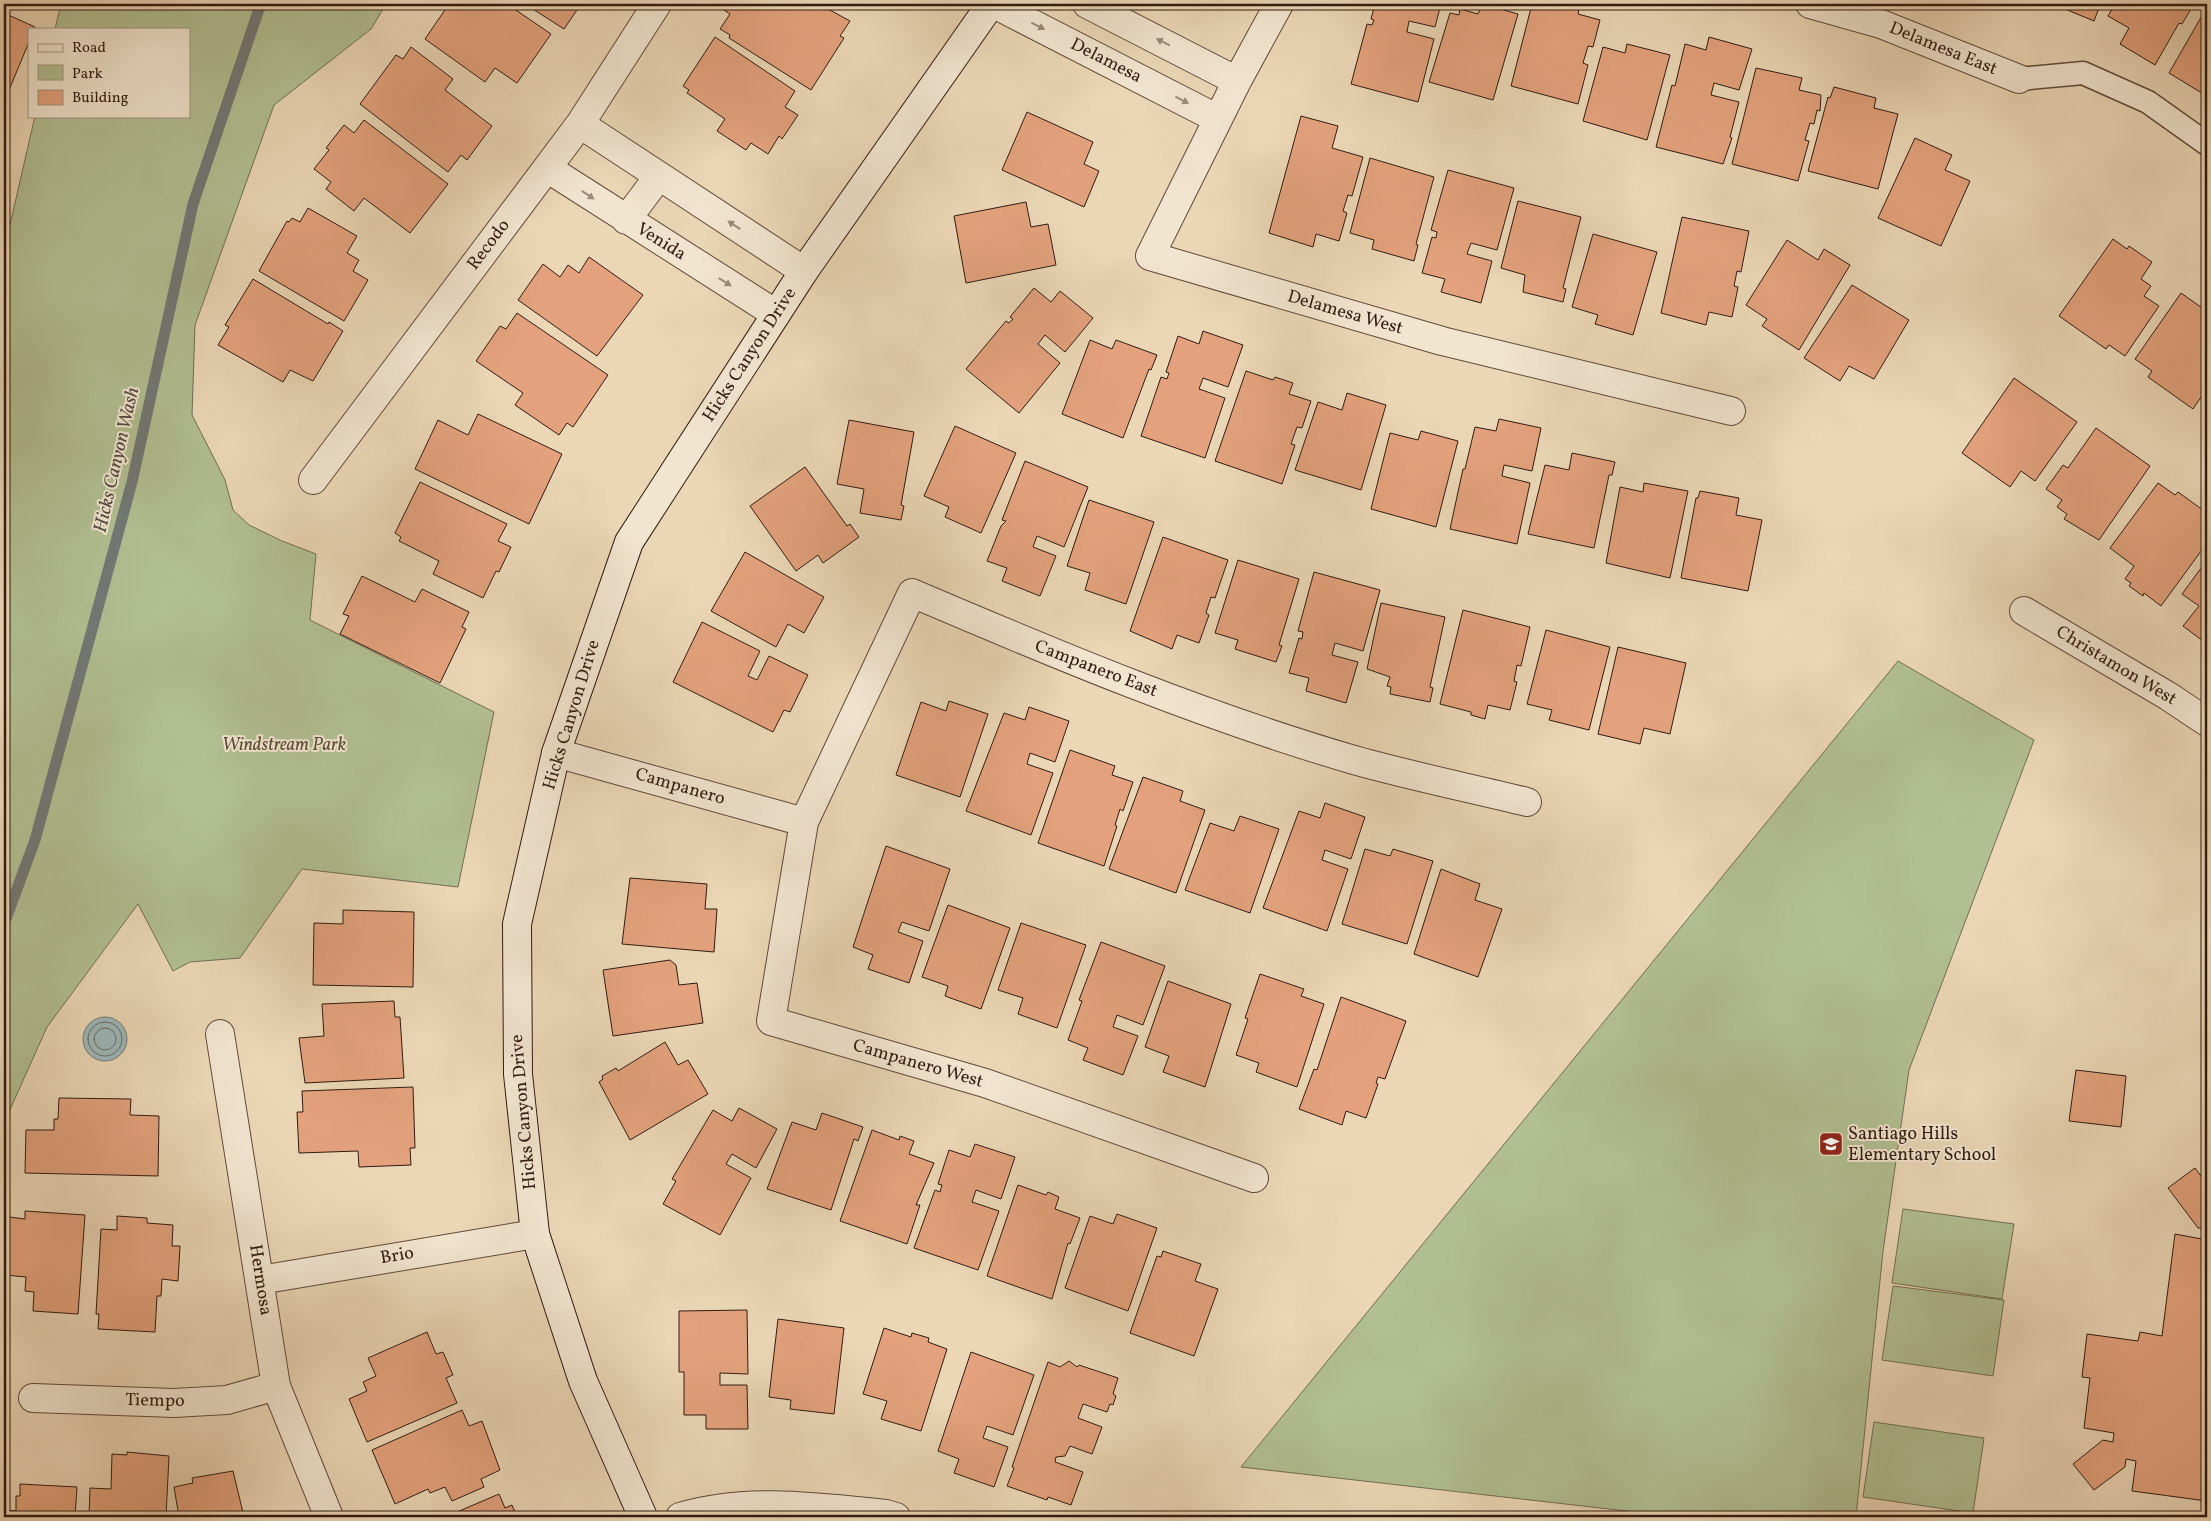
<svg xmlns="http://www.w3.org/2000/svg" width="2211" height="1521" font-family="Vollkorn,serif">
	<style>
		.green { fill: #b1bf92; stroke: #716d52 }
		.water { fill: #9db7b9; stroke: #727976 }
		.lines { fill: none; stroke-linecap: round; stroke-linejoin: round }
		.shore { stroke: #676965; stroke-width: 1 }
		.stream { stroke: #727976; stroke-width: 11 }
		.building { fill: #e3a27d; stroke: #311b11 }
		.lane-casing { stroke: #604a3a; stroke-width: 25 }
		.street-casing { stroke: #604a3a; stroke-width: 30 }
		.secondary-casing { stroke: #311b11; stroke-width: 30 }
		.lane { stroke: #f2e5d0; stroke-width: 22 }
		.street { stroke: #f2e5d0; stroke-width: 28 }
		.secondary { stroke: #f2e5d0; stroke-width: 28 }
		.oneway { fill: #9b8a7a }
		.labels { text-anchor: middle; dominant-baseline: central; stroke-width: 4; stroke-linejoin: round; paint-order: stroke }
		.street-label { font-size: 18px; fill: #311b11; stroke: #f2e5d0 }
		.park-label { font-size: 18px; font-style: italic; fill: #574c38; stroke: #f2e5d0 }
		.poi-label { font-size: 18px; fill: #311b11; stroke: #f2e5d0; text-anchor: start }
		.water-label { font-size: 19px; font-style: italic; fill: #514a43; stroke: #f2e5d0 }
	</style>
	<rect width="100%" height="100%" fill="#ebd7b6"/>
	<filter id="stains"><feTurbulence type="fractalNoise" baseFrequency=".004" numOctaves="4"/><feColorMatrix values="0 0 0 0 .2 0 0 0 0 .09 0 0 0 0 .02 0 0 0 .5 -.17"/></filter>
	<radialGradient id="worn" r=".72"><stop offset=".6" stop-color="#630" stop-opacity="0"/><stop offset="1" stop-color="#630" stop-opacity=".3"/></radialGradient>
	<path class="green" d="M61 4H386L371 29 274 105 195 325 192 415 225 480 233 510 249 525 282 541 316 554 310 620 494 712 458 887 302 869 240 958 190 962 173 971 138 904 47 1027 4 1123V251L35 116H189V29H55Z
		M1898 661 2034 740 1909 1070 1883 1251 1856 1517H1679L1241 1467Z
		M1903 1209 2014 1224 2002 1299 1892 1283Z
		M1893 1286 2004 1300 1993 1376 1882 1360Z
		M1874 1422 1984 1438 1973 1513 1863 1497Z"/>
	<path class="water" d="M83 1039a22 22 0 1 1 44 0a22 22 0 1 1-44 0Z"/>
	<g class="lines">
		<path class="shore" d="M88 1039a17 17 0 1 1 34 0a17 17 0 1 1-34 0Z
			M94 1039a11 11 0 1 1 22 0a11 11 0 1 1-22 0Z"/>
		<path class="stream" d="M4 924 35 840 132 482 193 204 259 9 264 4"/>
	</g>
	<path class="building" d="M449 4H507L551 34 517 83 495 68 485 82 425 39Z
		M525 4H581L564 29Z
		M728 4H819L850 21 840 36 844 38 811 90 729 38 730 35 720 29 730 14 724 10Z
		M1375 4H1441L1435 27 1409 21 1407 32 1434 39 1418 102 1351 84 1367 24 1372 25 1374 20 1371 19Z
		M1482 4 1518 14 1493 100 1429 82 1450 13 1459 15 1460 9 1478 14Z
		M1532 4H1580L1578 14 1600 20 1593 47 1588 46 1583 63 1588 65 1578 104 1511 86Z
		M2062 4H2100V5L2094 21 2060 7Z
		M2115 4H2194L2182 24 2179 23 2155 65 2120 44 2129 28 2108 16Z
		M2207 7V90L2205 95 2169 73Z
		M4 13 35 27 34 29H29V42L4 102Z
		M715 37 795 91 785 107 798 115 782 139 779 136 768 154 751 143 746 150 717 131 725 119 687 93 689 90 683 86Z
		M1709 37 1752 49 1739 90 1714 83 1711 95 1739 102 1730 137 1732 138 1723 164 1656 147 1672 85 1675 86 1685 44 1706 50Z
		M1627 44 1670 55 1647 140 1583 121 1603 47 1625 53Z
		M411 47 453 79 445 90 492 126 467 160 461 155 448 172 360 104 396 55 403 59Z
		M1756 68 1802 78 1799 90 1821 95 1820 111 1817 110 1814 124 1810 123 1805 140 1809 141 1798 181 1732 164Z
		M1834 87 1876 98 1874 108 1898 114 1878 189 1808 171 1828 97 1830 98Z
		M1027 112 1093 142 1084 164 1099 171 1084 207 1002 170Z
		M1301 116 1338 126 1332 148 1363 157 1352 196 1348 195 1343 211 1347 213 1339 241 1316 234 1313 247 1269 233Z
		M364 120 448 184 410 233 364 198 354 211 326 189 331 182 314 169 329 150 326 148 344 125 354 133Z
		M1915 138 1952 155 1945 170 1970 181 1941 246 1878 218Z
		M1370 158 1434 177 1416 244 1418 245 1414 261 1372 249 1374 240 1350 233Z
		M1448 170 1514 188 1497 250 1471 243 1467 254 1492 261 1481 303 1441 292 1445 279 1422 273 1432 237 1436 238 1437 232 1431 230Z
		M1518 201 1581 217 1563 288 1566 289 1563 302 1523 292 1525 275 1501 268Z
		M1026 202 1031 227 1048 224 1056 265 966 283 954 216Z
		M308 208 357 236 347 253 359 260 353 271 368 280 344 321 259 271 287 221 289 222 292 218 300 222Z
		M1682 217 1749 231 1741 272 1737 271 1734 286 1738 287 1732 317 1709 312 1706 325 1661 313Z
		M1593 234 1657 252 1633 335 1595 324 1598 315 1572 307Z
		M2113 239 2127 249 2129 246 2152 262 2141 279 2151 286 2144 296 2159 306 2125 356 2109 345 2106 349 2059 316Z
		M1787 240 1818 260 1824 249 1850 265 1799 350 1762 326 1767 319 1746 305Z
		M589 257 643 295 597 356 518 300 543 264 560 277 568 265 579 273Z
		M253 279 328 324 329 322 343 331 313 381 290 370 283 382 218 345 229 327 225 325Z
		M1852 285 1909 320 1874 379 1849 366 1840 381 1804 358Z
		M1034 288 1051 302 1060 291 1093 318 1065 352 1045 335 1038 344 1060 363 1019 413 966 369 1006 321 1009 323 1013 319 1010 317Z
		M2181 293 2205 310 2207 306V388L2193 409 2148 377 2152 371 2135 359Z
		M517 313 608 375 573 427 567 423 559 435 515 405 523 393 476 361 500 326 506 329Z
		M1203 331 1243 345 1228 387 1203 378 1199 389 1225 398 1205 458 1141 436 1161 377 1167 379 1169 373 1166 372 1178 336 1199 344Z
		M1090 340 1112 349 1116 340 1157 355 1151 370 1149 369 1123 438 1062 414Z
		M1246 371 1273 380 1275 377 1293 383 1289 394 1311 401 1302 428 1297 427 1291 444 1295 445 1282 484 1215 461Z
		M2014 378 2077 422 2035 481 2021 471 2010 487 1962 453Z
		M1347 393 1386 405 1361 490 1295 470 1318 402 1342 410Z
		M478 414 562 454 529 524 415 469 438 420 468 435Z
		M1499 419 1541 428 1532 471 1504 465 1502 476 1530 483 1517 544 1450 529 1463 469H1465L1475 427 1496 431Z
		M849 420 914 432 901 505 904 506 901 520 860 513 864 489 837 484Z
		M955 426 1016 453 981 533 945 517 949 507 924 496Z
		M2096 428 2150 466 2099 540 2064 519 2067 514 2057 507 2062 500 2046 489 2063 465 2068 468Z
		M1421 431 1458 441 1436 527 1371 509 1390 433 1418 440Z
		M1572 453 1615 462 1612 475H1609L1594 548 1528 534 1545 465 1569 470Z
		M1025 461 1088 487 1064 547 1037 536 1033 547 1056 556 1040 596 1002 581 1007 568 987 561 1001 526 1006 521 1002 520Z
		M805 467 847 526 850 524 859 537 823 563 818 555 796 571 750 506Z
		M420 482 507 524 498 541 511 547 499 572 496 571 483 598 433 574 439 561 399 541 401 537 395 533Z
		M1644 483 1688 491 1670 578 1606 563 1620 487 1643 492Z
		M2158 483 2175 495 2178 492 2207 513V543L2161 606 2144 593 2143 596 2129 586 2131 583 2125 579 2134 566 2110 548Z
		M1700 491 1739 498 1736 515 1762 520 1748 591 1681 578 1696 498H1698Z
		M1089 500 1154 522 1126 604 1085 590 1090 573 1067 566Z
		M1163 537 1228 560 1215 598 1211 597 1206 613 1209 615 1199 643 1177 635 1172 649 1130 631Z
		M745 552 824 597 804 633 788 624 776 647 711 611Z
		M1238 560 1299 579 1279 645 1282 646 1276 662 1235 649 1238 640 1215 633Z
		M2207 560V644L2183 626 2199 606 2182 594Z
		M1314 572 1380 590 1363 651 1335 643 1332 655 1358 662 1346 703 1306 691 1309 678 1289 673 1299 638 1302 639 1303 632 1298 631Z
		M362 576 415 602 422 589 469 612 462 627 466 629 440 683 340 634 349 616 343 614Z
		M1381 603 1445 617 1430 687 1433 688 1430 702 1390 694 1391 687 1387 686 1390 677 1367 669Z
		M1463 610 1530 627 1521 666 1517 665 1514 681 1517 682 1510 710 1488 705 1485 719 1471 715V712L1440 704Z
		M702 622 760 651 748 676 757 680 769 656 808 675 790 712 784 710 773 732 673 682Z
		M1546 630 1610 647 1589 730 1549 720 1552 710 1527 704Z
		M1618 647 1686 663 1670 734 1644 728 1640 744 1598 734Z
		M949 701 988 714 960 797 896 775 921 702 946 711Z
		M1029 707 1069 721 1055 762 1030 753 1027 764 1053 773 1031 835 966 811 1004 713 1025 720Z
		M1070 750 1115 766 1112 775 1133 782 1123 811 1120 809 1115 825 1117 826 1104 866 1038 843Z
		M1143 777 1183 791 1180 801 1205 810 1176 893 1109 869Z
		M1325 803 1365 817 1351 859 1325 850 1322 860 1348 869 1327 931 1263 908 1299 811 1320 818Z
		M1240 816 1279 829 1250 913 1185 890 1210 823 1234 831Z
		M886 846 950 869 929 931 902 922 898 932 923 941 909 983 868 969 873 955 853 947Z
		M1365 849 1390 856 1393 849 1433 861 1407 944 1342 924Z
		M1441 869 1480 884 1475 900 1502 909 1478 977 1414 954Z
		M630 878 707 884 705 909H717L714 952 622 944Z
		M948 905 1010 928 981 1009 945 996 948 986 922 977Z
		M343 910 414 912 413 987 313 985 314 923 343 924Z
		M1021 923 1086 945 1057 1028 1018 1014 1023 998 998 990Z
		M1101 942 1165 966 1143 1025 1117 1015 1113 1027 1138 1036 1123 1075 1083 1060 1088 1048 1068 1040 1082 1001 1079 1000Z
		M670 960 676 965 679 985 697 983 703 1023 613 1036 603 970Z
		M1260 974 1304 989 1301 996 1324 1004 1297 1087 1256 1072 1259 1063 1236 1055 1248 1019 1245 1018Z
		M1168 981 1231 1004 1205 1087 1163 1072 1169 1056 1145 1047Z
		M1341 997 1406 1021 1385 1079 1378 1077 1376 1083 1378 1084 1366 1118 1346 1111 1342 1125 1299 1109 1314 1069 1317 1070Z
		M394 1001 395 1017H400L404 1078 305 1083 299 1038 324 1036 322 1004Z
		M665 1042 678 1065 688 1060 708 1094 630 1140 599 1082 603 1079 602 1076 616 1068 618 1071Z
		M2076 1070 2126 1076 2121 1127 2069 1121Z
		M413 1087 415 1148H410L411 1165 359 1167 358 1151 299 1153 297 1112H303L302 1091Z
		M59 1098 131 1099 130 1115 159 1116 158 1176 25 1173 26 1130H54V1119H58Z
		M739 1108 777 1129 756 1168 732 1154 726 1164 751 1178 720 1235 663 1204 676 1181 672 1179 713 1110 732 1121Z
		M822 1113 863 1127 858 1141 854 1139 831 1210 767 1189 792 1122 816 1130Z
		M872 1130 899 1140 900 1136 914 1141 909 1154 934 1163 916 1205H920L907 1244 840 1221Z
		M975 1144 1015 1157 1001 1199 976 1190 972 1202 999 1211 978 1270 914 1248 935 1190 940 1192 942 1185 938 1184 949 1150 970 1157Z
		M2195 1168 2207 1184V1228H2198L2168 1188Z
		M1018 1185 1046 1195 1048 1192 1059 1197 1055 1209 1080 1218 1070 1244 1068 1243 1052 1299 987 1276Z
		M25 1211 85 1215 78 1314 33 1311 34 1292 25 1291 26 1277 5 1275 9 1217 25 1219Z
		M1117 1214 1157 1228 1128 1311 1065 1288 1090 1216 1113 1224Z
		M117 1216 147 1218V1223L173 1225 172 1246H180L178 1281 162 1279 161 1296H157L155 1332 98 1329 99 1314H96L101 1229 117 1230Z
		M2175 1234 2207 1240V1237V1501L2132 1491 2136 1461 2126 1459 2125 1467 2094 1490 2073 1464 2103 1440 2113 1442 2114 1433 2084 1428 2090 1378 2082 1377 2087 1334 2138 1341 2140 1332 2162 1336Z
		M1163 1251 1201 1264 1195 1281 1218 1289 1194 1356 1130 1333 1157 1256 1161 1257Z
		M747 1310 748 1374 720 1373V1385H747L748 1429H706V1415H684V1372H679V1311Z
		M778 1319 844 1328 834 1414 790 1409 791 1400 769 1397Z
		M884 1328 911 1337 912 1333 929 1338 928 1342 947 1349 921 1431 881 1419 887 1401 863 1394Z
		M427 1332 436 1354 443 1352 453 1375 446 1378 457 1403 367 1442 349 1399 367 1391 363 1382 376 1376 368 1358Z
		M971 1352 1034 1375 1013 1435 987 1426 983 1438 1008 1447 994 1487 954 1473 959 1459 938 1451Z
		M1069 1361 1077 1367 1079 1365 1118 1378 1113 1394 1116 1396 1113 1405 1110 1404 1107 1412 1083 1404 1078 1418 1102 1427 1092 1454 1070 1446 1065 1456 1056 1457 1055 1462 1083 1472 1071 1505 1048 1497 1047 1500 1007 1486 1014 1468 1012 1467 1048 1362 1060 1367Z
		M462 1410 469 1426 482 1421 500 1470 481 1479 484 1487 452 1501 445 1487 430 1493 428 1489 395 1504 372 1450Z
		M127 1452 169 1456 166 1517H89L90 1488 111 1489 112 1454 127 1455Z
		M233 1471 244 1517H179L174 1487 193 1483 192 1478Z
		M20 1484 77 1487 75 1517H4V1510L16 1511V1496H20Z
		M499 1494 505 1508 512 1505 517 1517H451L450 1515Z"/>
	<g class="lines">
		<defs>
			<path id="lane" d="M2019 79 2083 73 2148 102 2207 144"/>
			<path id="street" d="M994 4 1218 119
				M1087 4 1237 81
				M1279 4 1237 81 1150 256 1442 341 1731 411
				M1810 4 1881 24 2019 79
				M580 124 804 271
				M547 168 776 314
				M626 220 659 176
				M313 480 580 124 657 4
				M2024 611 2168 696 2207 722
				M556 753 804 822
				M220 1034 276 1386 329 1517
				M1254 1178 985 1083 771 1021 804 822 912 593C1057 655 1203 716 1354 760 1411 776 1470 788 1527 802
				M260 1280 535 1234
				M33 1398 174 1403 227 1400 276 1386
				M680 1517C746 1497 818 1507 886 1514L896 1517"/>
			<path id="secondary" d="M643 1517 583 1381 535 1234 518 1074 517 924 556 753 629 542 804 271 991 4"/>
		</defs>
		<use href="#lane" class="lane-casing"/>
		<use href="#street" class="street-casing"/>
		<use href="#secondary" class="secondary-casing"/>
		<use href="#lane" class="lane"/>
		<use href="#street" class="street"/>
		<use href="#secondary" class="secondary"/>
	</g>
	<defs><path id="oneway-solid" d="M-6-.8H1V-3.2L6.5 0L1 3.2V.8H-6Z" transform="scale(1.25)"/></defs>
	<g class="oneway">
		<use href="#oneway-solid" transform="translate(1038 26) rotate(27)"/>
		<use href="#oneway-solid" transform="translate(1163 42) rotate(-153)"/>
		<use href="#oneway-solid" transform="translate(1182 100) rotate(27)"/>
		<use href="#oneway-solid" transform="translate(588 195) rotate(34)"/>
		<use href="#oneway-solid" transform="translate(734 225) rotate(-147)"/>
		<use href="#oneway-solid" transform="translate(725 282) rotate(32)"/>
	</g>
	<defs>
		<symbol id="school-square" viewBox="-11 -11 22 22"><rect x="-9" y="-9" width="18" height="18" rx="4" fill="#8f2418" stroke="#f2e5d0"/><path d="M0-5L7-2L0 1L-7-2ZM-4 1L0 2.5L4 1V4Q0 6-4 4Z" fill="#fff"/></symbol>
	</defs>
	<g fill-rule="evenodd">
		<use href="#school-square" x="1817" y="1130" width="28" height="28"/>
	</g>
	<g class="labels">
		<g class="street-label">
			<text transform="translate(1943 49) rotate(22)">Delamesa East</text>
			<text transform="translate(1106 61) rotate(27)">Delamesa</text>
			<text transform="translate(661 242) rotate(32)">Venida</text>
			<text transform="translate(489 245) rotate(-53)">Recodo</text>
			<text transform="translate(1345 313) rotate(16)">Delamesa West</text>
			<text transform="translate(750 355) rotate(-57)">Hicks Canyon Drive</text>
			<text transform="translate(2116 666) rotate(31)">Christamon West</text>
			<text transform="translate(1096 669) rotate(21)">Campanero East</text>
			<text transform="translate(572 715) rotate(-73)">Hicks Canyon Drive</text>
			<text transform="translate(680 787) rotate(16)">Campanero</text>
			<text transform="translate(918 1064) rotate(16)">Campanero West</text>
			<text transform="translate(524 1112) rotate(-95)">Hicks Canyon Drive</text>
			<text transform="translate(397 1256) rotate(-10)">Brio</text>
			<text transform="translate(260 1280) rotate(81)">Hermosa</text>
			<text transform="translate(155 1401) rotate(1)">Tiempo</text>
		</g>
		<g class="park-label">
			<text x="284" y="745">Windstream Park</text>
		</g>
		<g class="poi-label">
			<text x="1848" y="1134">Santiago Hills<tspan x="1848" dy="21">Elementary School</tspan></text>
		</g>
		<g class="water-label">
			<text transform="translate(117 460) rotate(-77)">Hicks Canyon Wash</text>
		</g>
	</g>
	<rect width="2211" height="1521" fill="none" stroke="#ebd7b6" stroke-width="20"/>
	<rect x="5" y="5" width="2201" height="1511" fill="none" stroke="#311b11" stroke-width="2.5"/>
	<rect x="10" y="10" width="2191" height="1501" fill="none" stroke="#311b11"/>
	<rect x="28" y="28" width="162" height="90" fill="#f2e5d0" stroke="#a59484"/>
	<rect x="38" y="44" width="25" height="8" fill="#f2e5d0" stroke="#a59484"/>
	<text x="72" y="52" font-size="15" fill="#311b11">Road</text>
	<rect x="38" y="65" width="25" height="15" fill="#b1bf92" stroke="#a59484"/>
	<text x="72" y="78" font-size="15" fill="#311b11">Park</text>
	<rect x="38" y="90" width="25" height="15" fill="#e3a27d" stroke="#a59484"/>
	<text x="72" y="102" font-size="15" fill="#311b11">Building</text>
	<rect width="100%" height="100%" filter="url(#stains)"/>
	<rect width="100%" height="100%" fill="url(#worn)"/>
</svg>
